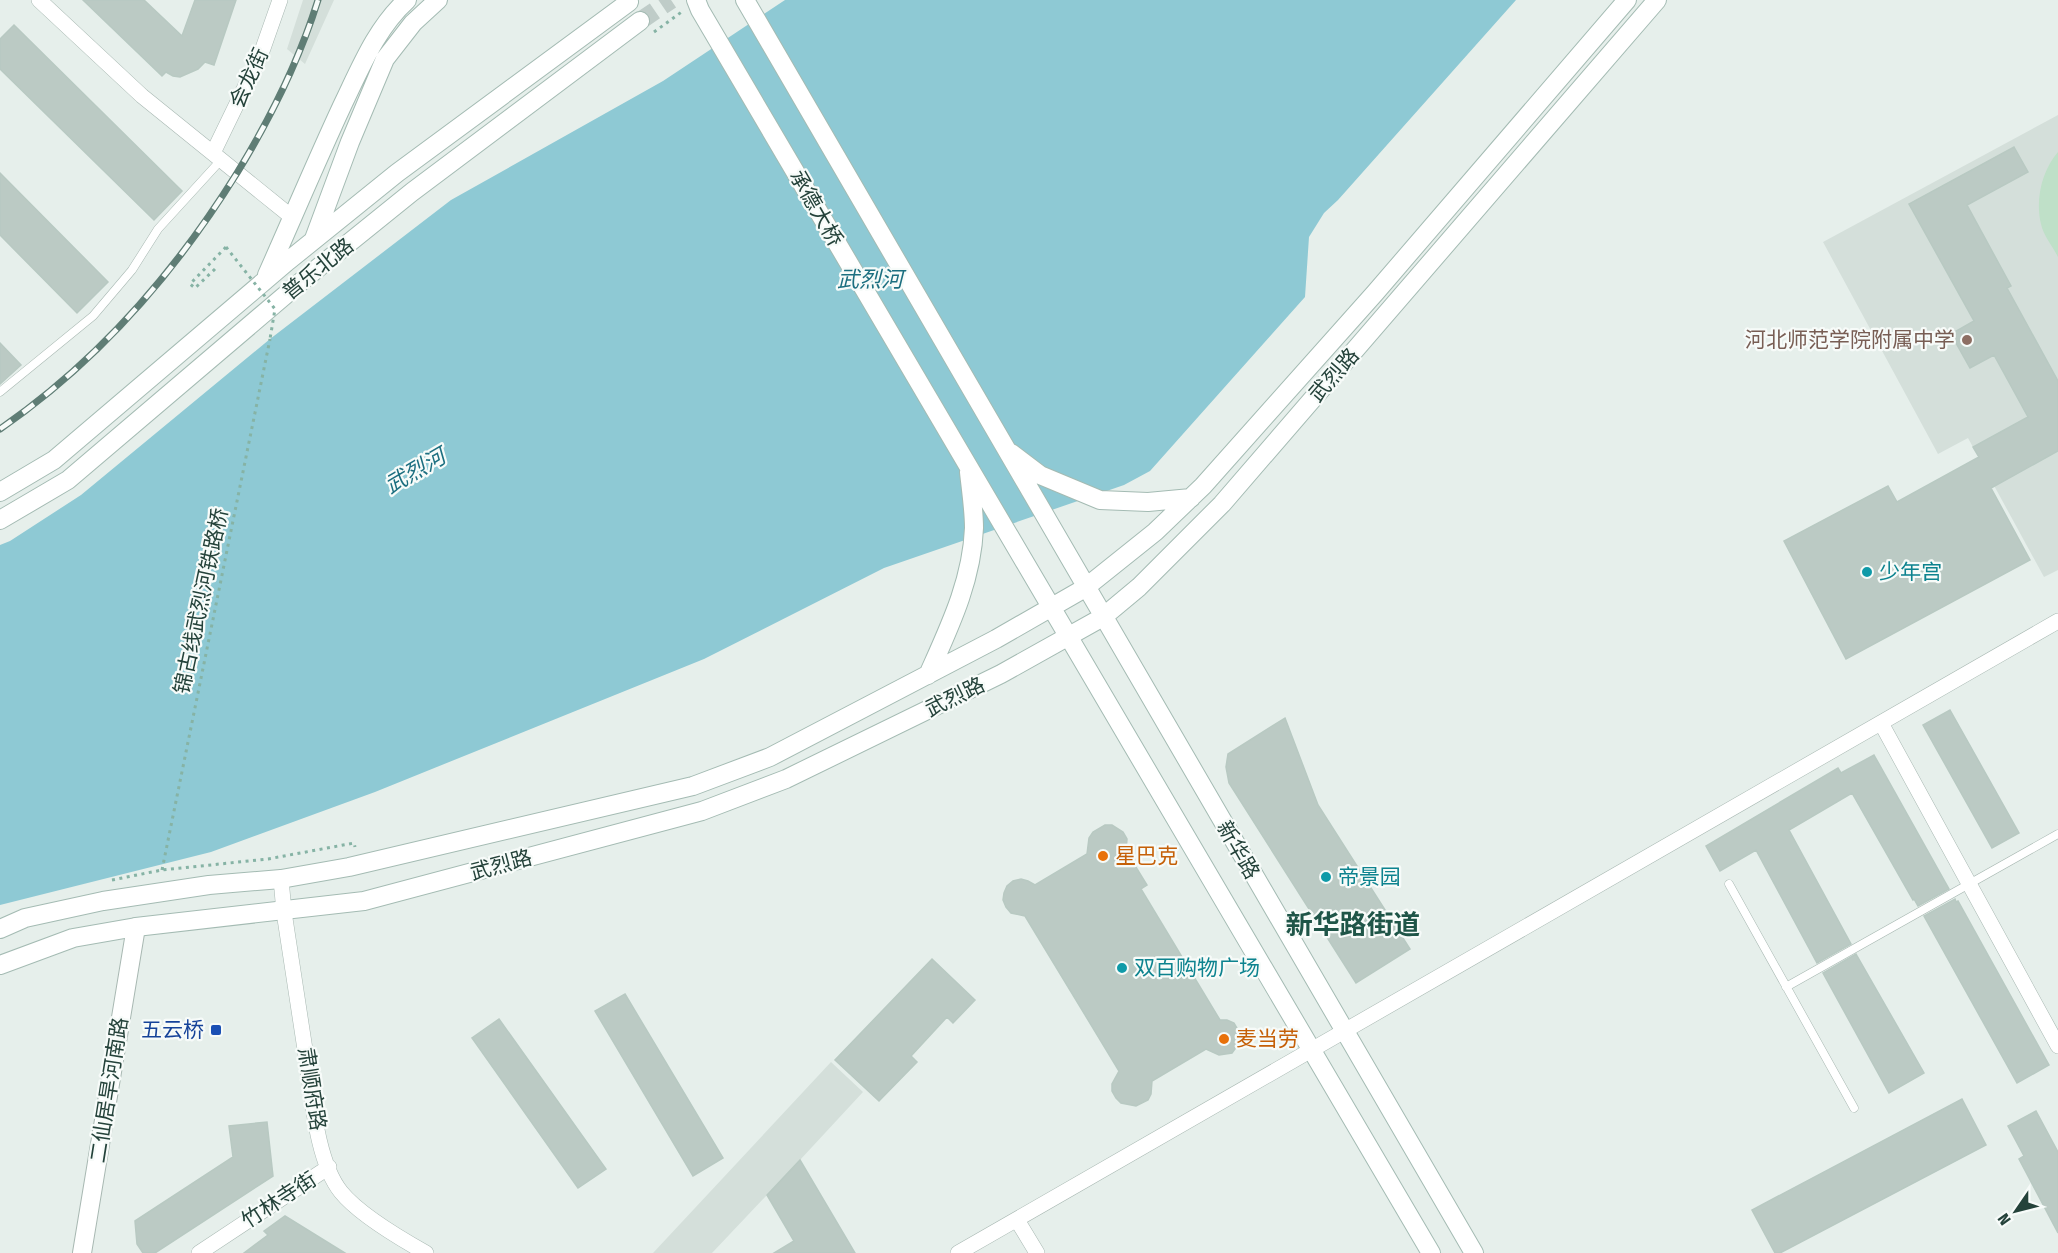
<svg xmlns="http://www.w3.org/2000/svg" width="2058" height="1253" font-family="'Fira Sans Condensed','Noto Sans SC',sans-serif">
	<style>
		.built { fill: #d4dfda }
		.green { fill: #bfe0c8 }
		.water { fill: #8ec9d4 }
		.building { fill: #bbcac4; stroke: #b8c9c2; stroke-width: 1.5 }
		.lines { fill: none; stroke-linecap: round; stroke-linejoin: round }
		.secondary-tunnel { stroke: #bfccc8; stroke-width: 18; stroke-dasharray: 18 9; stroke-linecap: butt }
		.service-casing { stroke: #a8b8b2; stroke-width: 9 }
		.minor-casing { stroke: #a8b8b2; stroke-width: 16 }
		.tertiary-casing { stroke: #a8b8b2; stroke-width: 20 }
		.secondary-casing { stroke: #a4bbb3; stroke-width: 20 }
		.path { stroke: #86b3a5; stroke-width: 3; stroke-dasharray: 3 4.5; stroke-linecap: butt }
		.service { stroke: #fff; stroke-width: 8 }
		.minor { stroke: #fff; stroke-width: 15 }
		.tertiary { stroke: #fff; stroke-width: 18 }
		.secondary { stroke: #fff; stroke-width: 18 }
		.rail-casing { stroke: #5f7d75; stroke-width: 7 }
		.rail { stroke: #f7fbf9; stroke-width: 4.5; stroke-dasharray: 14; stroke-linecap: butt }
		.path-bridge { stroke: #86b3a5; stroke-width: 3; stroke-dasharray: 3 4.5; stroke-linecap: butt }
		.education-dot { fill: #8d6e63; stroke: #f7fbf9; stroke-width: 2 }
		.culture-dot { fill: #0f9aa8; stroke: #f7fbf9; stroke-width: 2 }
		.food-dot { fill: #e8710a; stroke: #f7fbf9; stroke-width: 2 }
		.transit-dot { fill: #1a4fb4; stroke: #f7fbf9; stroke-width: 2 }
		.labels { text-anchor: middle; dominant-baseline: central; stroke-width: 4.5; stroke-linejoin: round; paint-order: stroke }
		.street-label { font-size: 21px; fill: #24423a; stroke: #f7fbf9 }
		.education-label { font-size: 21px; fill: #785e54; stroke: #f7fbf9; text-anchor: end }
		.culture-label { font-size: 21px; fill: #0d838f; stroke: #f7fbf9; text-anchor: start }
		.food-label { font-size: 21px; fill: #c56008; stroke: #f7fbf9; text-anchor: start }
		.transit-label { font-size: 21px; fill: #164399; stroke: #f7fbf9; text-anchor: end }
		.water-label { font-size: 22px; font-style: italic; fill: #1c6f80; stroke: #f7fbf9 }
		.district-label { font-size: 27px; font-weight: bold; fill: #1f5548; stroke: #f7fbf9 }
	</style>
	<rect width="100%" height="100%" fill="#e6efeb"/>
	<path class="built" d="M303 0H334L305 64 287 49Z
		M2058 115V570L2044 577 1968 438 1938 454 1823 242Z
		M831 1062 863 1092 800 1160 712 1253H653Z"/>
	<path class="green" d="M2058 152V257C2053 247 2043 235 2041 224 2035 200 2042 170 2058 152Z"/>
	<path class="water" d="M785 0H1516L1338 200 1324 213 1309 237 1305 297 1150 471 1124 485 884 568 704 659 375 792 211 852 0 905V545L10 541 81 495 270 339 451 200 663 81Z"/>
	<path class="building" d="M83 0H144L182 36 195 0H236L214 65 205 62 198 69 180 77 173 76 166 72 162 76Z
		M14 25 182 191 154 220 0 69V39Z
		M2014 147 2028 172 1967 205 2011 286 2007 288 2058 381V451L1991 488 2030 560 1846 659 1784 541 1888 486 1897 502 1979 457 1973 447 2028 417 1994 355 1970 368 1951 334 1974 321 1909 204Z
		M0 173 108 282 77 313 0 235Z
		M0 343 21 365 0 384Z
		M1950 710 2019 833 1992 848 1923 725Z
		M1285 718 1318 805 1410 949 1356 983 1229 783 1226 767 1228 754Z
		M1874 755 1949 889 1918 906 1914 899 1913 900 1852 793 1789 830 1851 944 1817 963 1756 850 1720 871 1706 846 1838 768 1841 773Z
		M1105 825H1112L1123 832 1127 839 1126 851 1147 885 1141 889 1220 1020H1227L1234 1023 1241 1035 1240 1042 1232 1053 1219 1055 1206 1049 1152 1081 1151 1094 1148 1100 1136 1106 1121 1103 1116 1098 1112 1091V1084L1119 1071 1025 916 1011 913 1006 907 1003 900 1004 893 1007 886 1013 881 1021 879 1028 881 1035 885 1087 854 1089 838 1093 832Z
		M1955 899 1956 902 1958 901 2049 1065 2017 1083 1924 916Z
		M1856 954 1924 1073 1889 1093 1823 973Z
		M932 959 975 1000 953 1023 947 1017 911 1056 917 1062 879 1101 835 1060Z
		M625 994 723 1158 693 1176 595 1011Z
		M499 1019 606 1169 578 1188 472 1038Z
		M1962 1099 1986 1145 1780 1253H1775L1752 1210Z
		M2036 1111 2058 1152V1233L2019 1159 2024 1156 2008 1126Z
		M267 1122 273 1176 155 1253H143L137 1244 135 1221 233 1157 229 1126Z
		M800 1160 855 1253H774L794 1241 767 1195Z
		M285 1216 345 1253H244L268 1235 264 1231Z"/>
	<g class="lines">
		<path class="secondary-tunnel" d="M640 21 671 0"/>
		<defs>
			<path id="service" d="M0 392 93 316 132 270 158 229 221 160
				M1729 884 1854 1108
				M1786 987 2058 834"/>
			<path id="minor" d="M39 0 142 96 293 218
				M213 153 261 54 280 0
				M1881 723 2058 1046
				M281 879 284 912C291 960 299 1008 306 1056 312 1094 316 1161 341 1192 358 1213 401 1239 426 1253
				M1017 1220 1037 1253
				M199 1253 329 1167
				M958 1253 2058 621"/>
			<path id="tertiary" d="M82 1253 136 927"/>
			<path id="secondary" d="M696 0 700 10 1431 1253
				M745 0 1474 1253
				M314 239 350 142 385 59 413 23 438 0
				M267 275C292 219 316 162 342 106 360 69 376 28 407 0
				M1011 453 1040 475 1100 500 1148 502 1191 498
				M0 492 54 460 288 261 397 173 629 2
				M0 520 68 480 303 280 412 192 640 21
				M928 675C949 628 972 581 974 528 974 510 971 491 969 472
				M0 929 25 918 103 901 209 885 281 879 349 867 693 786 770 757 996 639 1085 588 1155 532 1203 486 1375 293 1627 0
				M0 965 73 938 136 927 364 901 702 811 786 779 1001 674 1103 617 1139 587 1222 504 1657 0"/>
		</defs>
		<use href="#service" class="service-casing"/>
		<use href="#minor" class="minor-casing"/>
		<use href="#tertiary" class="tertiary-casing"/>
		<use href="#secondary" class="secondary-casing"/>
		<path class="path" d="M654 32 683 11
			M215 269 195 288 190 284 226 247
			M162 870 270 339
			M112 880 162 870 268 859 354 843 355 847"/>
		<use href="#service" class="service"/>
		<use href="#minor" class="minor"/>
		<use href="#tertiary" class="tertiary"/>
		<use href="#secondary" class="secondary"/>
		<defs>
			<path id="rail" d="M0 429C97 362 175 273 237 173 270 119 299 61 318 0"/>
		</defs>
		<use href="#rail" class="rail-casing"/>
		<use href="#rail" class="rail"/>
		<path class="path-bridge" d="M226 247 275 309 270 339"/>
	</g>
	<circle class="education-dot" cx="1967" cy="340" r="6"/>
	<g class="culture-dot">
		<circle cx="1867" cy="572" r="6"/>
		<circle cx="1326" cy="877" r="6"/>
		<circle cx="1122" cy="968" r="6"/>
	</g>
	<g class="food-dot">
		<circle cx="1103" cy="856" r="6"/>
		<circle cx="1224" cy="1039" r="6"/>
	</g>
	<rect class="transit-dot" x="210" y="1024" width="12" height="12" rx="3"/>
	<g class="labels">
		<g class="street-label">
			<text transform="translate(249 78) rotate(-65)">会龙街</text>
			<text transform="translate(816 208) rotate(60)">承德大桥</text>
			<text transform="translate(318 269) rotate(-39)">普乐北路</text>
			<text transform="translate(1334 375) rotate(-49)">武烈路</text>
			<text transform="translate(201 601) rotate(-78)">锦古线武烈河铁路桥</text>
			<text transform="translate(955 697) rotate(-26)">武烈路</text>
			<text transform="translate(1238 850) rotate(60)">新华路</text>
			<text transform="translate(501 865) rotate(-15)">武烈路</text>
			<text transform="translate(312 1089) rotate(81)">肃顺府路</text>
			<text transform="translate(109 1090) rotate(-81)">二仙居旱河南路</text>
			<text transform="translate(279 1200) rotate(-33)">竹林寺街</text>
		</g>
		<g class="education-label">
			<text x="1955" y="340">河北师范学院附属中学</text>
		</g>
		<g class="culture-label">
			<text x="1879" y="572">少年宫</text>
			<text x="1338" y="877">帝景园</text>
			<text x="1134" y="968">双百购物广场</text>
		</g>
		<g class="food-label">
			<text x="1115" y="856">星巴克</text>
			<text x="1236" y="1039">麦当劳</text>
		</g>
		<g class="transit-label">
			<text x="204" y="1030">五云桥</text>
		</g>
		<g class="water-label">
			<text x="870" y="279">武烈河</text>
			<text transform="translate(415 471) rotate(-30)">武烈河</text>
		</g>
		<g class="district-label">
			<text x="1353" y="925">新华路街道</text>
		</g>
	</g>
	<g transform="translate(2016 1211) rotate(235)" stroke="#f7fbf9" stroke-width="4.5" paint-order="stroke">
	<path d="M0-4.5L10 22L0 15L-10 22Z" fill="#24423a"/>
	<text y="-9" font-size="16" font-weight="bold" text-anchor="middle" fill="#24423a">N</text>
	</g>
</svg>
